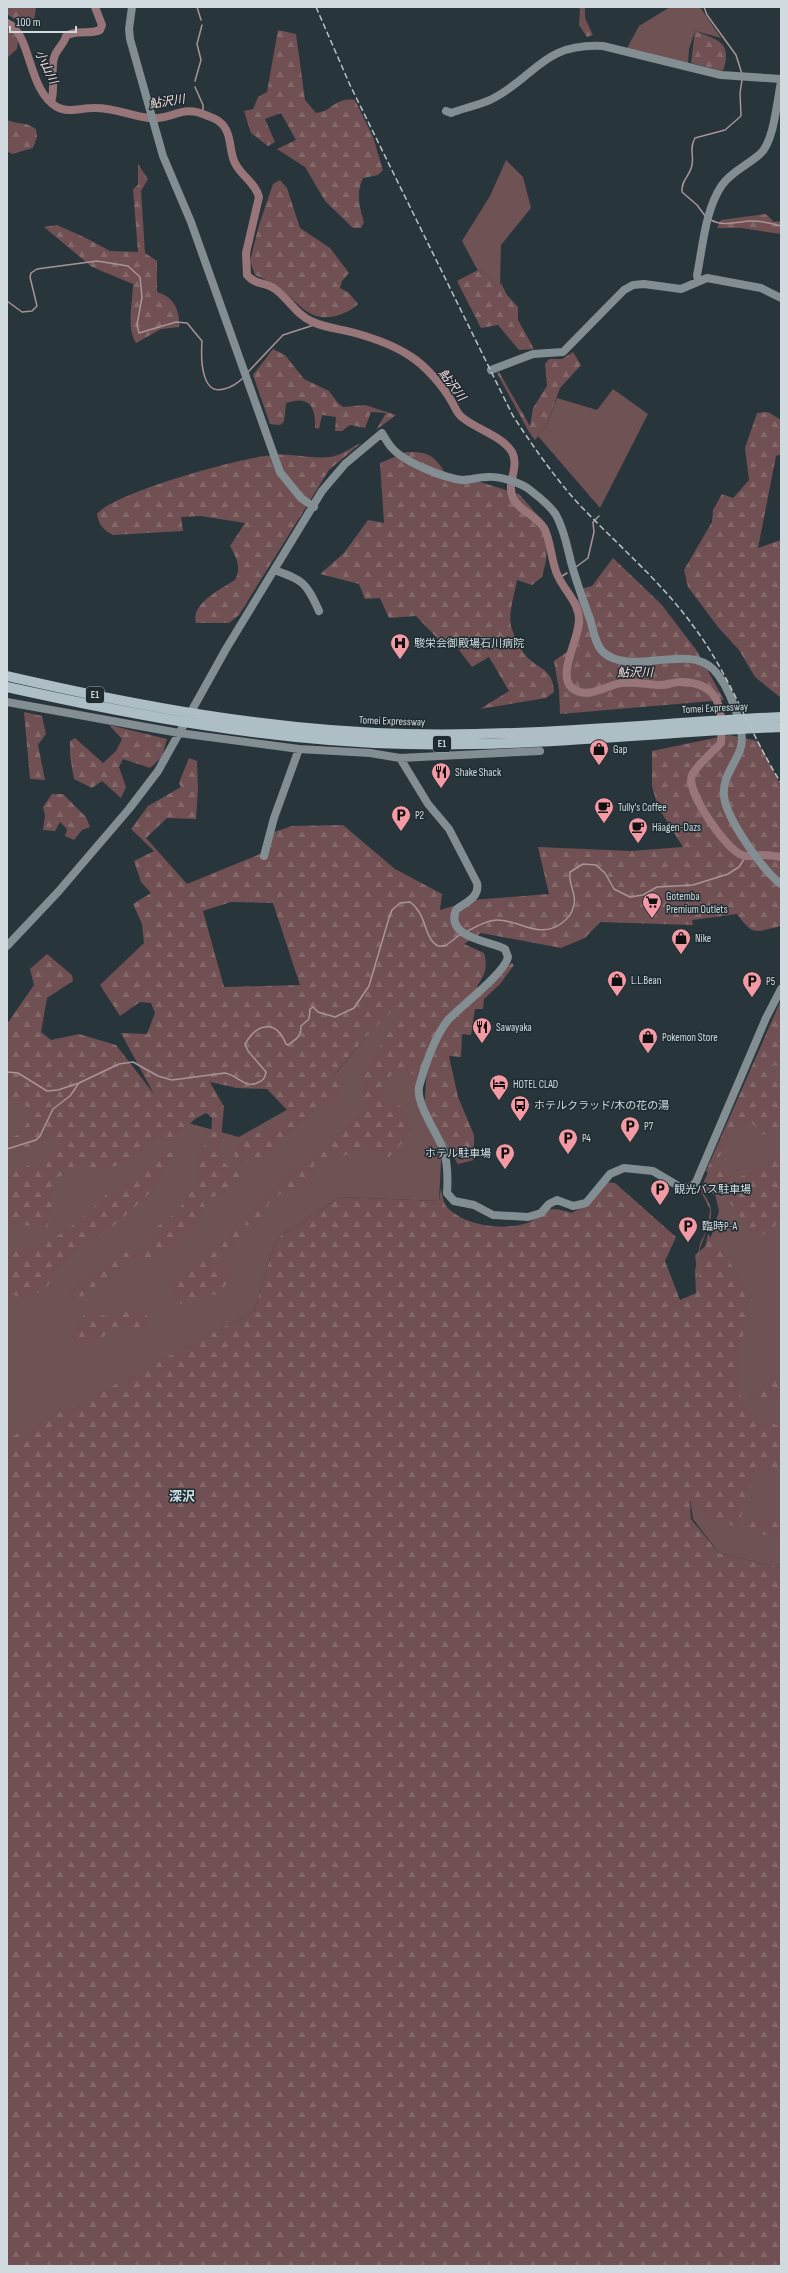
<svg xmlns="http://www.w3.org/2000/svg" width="788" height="2273" font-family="'Sofia Sans Condensed','Noto Sans JP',sans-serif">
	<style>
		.green { fill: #6e5254 }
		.forest { fill: url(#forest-firs); fill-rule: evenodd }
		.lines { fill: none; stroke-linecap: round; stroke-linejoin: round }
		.stream { stroke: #a99397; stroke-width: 1.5 }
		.river { stroke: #987578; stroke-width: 8 }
		.secondary { stroke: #838e93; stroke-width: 8 }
		.highway { stroke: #adbec5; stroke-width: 10 }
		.rail { stroke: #b9c3c7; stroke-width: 1.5; stroke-dasharray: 6 3; stroke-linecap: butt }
		.labels { text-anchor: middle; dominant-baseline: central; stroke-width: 3; stroke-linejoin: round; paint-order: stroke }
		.shield { fill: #1e2c31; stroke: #9ba6aa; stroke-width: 1 }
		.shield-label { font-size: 10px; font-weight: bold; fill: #d1dade }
		.poi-label { font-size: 11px; fill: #d1dade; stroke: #1e2c31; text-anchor: start }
		.street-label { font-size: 11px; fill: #d1dade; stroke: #1e2c31 }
		.water-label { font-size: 12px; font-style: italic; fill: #f6dbdd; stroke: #1e2c31 }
		.quarter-label { font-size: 13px; font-weight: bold; fill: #cee0e7; stroke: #1e2c31 }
	</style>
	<defs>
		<pattern id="forest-firs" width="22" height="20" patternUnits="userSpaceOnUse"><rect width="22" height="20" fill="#715053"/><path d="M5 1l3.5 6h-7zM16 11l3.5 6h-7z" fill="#84696b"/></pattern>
	</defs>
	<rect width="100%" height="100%" fill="#28363c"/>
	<path class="green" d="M670 7H700L721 38 695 31 689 49 688 65 626 50 639 26Z
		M506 160 523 177 531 208 501 245 500 286 477 269 462 241 490 196Z
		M613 389 648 414 600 508 538 436 546 427 557 398 597 410Z
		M394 1008 429 1039 419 1099 442 1143 439 1201 340 1197 276 1239 254 1311 7 1443V1088L159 1115 239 1137 323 1089 365 1038Z
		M781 1011V1568L719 1553 693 1519 689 1491 707 1408 700 1293 695 1255 709 1243 719 1211 715 1194 700 1190Z"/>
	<path class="forest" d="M7 7H36L34 21 22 28 16 20 7 14Z
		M577 7H585V18L593 35 587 37 579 25 580 9Z
		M7 29H11L18 41 17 49 7 58Z
		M278 30 296 34 305 100 316 113C332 112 334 97 355 100L373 137 383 170 378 175 363 178C356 192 359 207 364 222L361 228H353L325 201 305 167 277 149 296 140 281 113 265 119 275 142 268 146 251 133 244 111 253 109 258 97 267 92Z
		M695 31C717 40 733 41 723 71L691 63Z
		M7 120C20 125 25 121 36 129L37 137 33 148 12 154 7 151Z
		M138 164 148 179 141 191 145 253 157 261V292C174 297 180 310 179 327L161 329 136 343C126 327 133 301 133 284L92 267 44 227 57 225 86 238 110 251 138 252 133 189 138 185Z
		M280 180 287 188 300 228 330 248 349 273 342 281 340 288 349 293 358 304C352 310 347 312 339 315 308 325 298 300 275 285 269 281 262 278 255 275L250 261 259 225 273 184Z
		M766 214 774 222 781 221V234L741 228H717L721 220Z
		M478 270 500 285 501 283 507 295 518 307V320L534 349 519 350 498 325 481 328 457 281Z
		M273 349 285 355 304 379 329 391 338 403 343 407 365 405 396 415 376 430 386 413 371 412 365 428 350 425 342 431H335L336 417 322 415 319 429 315 428C316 406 309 395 286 403L284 422 280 425 270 424 253 375Z
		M573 352 581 365 560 388 546 427 535 440 529 432 497 373 499 372 530 426 533 408 547 386 545 364 549 359H562Z
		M768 412 781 420V454L776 456 758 548 781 540V698L755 677 739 650 718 627 688 587 684 570 712 522 713 510 722 494 733 498 749 480 745 448 757 413Z
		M361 443 329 470 239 615 229 623H196C190 604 221 589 235 580 242 568 236 557 230 546L245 523 201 516 181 517 183 531 113 535C103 530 99 525 97 514 115 492 240 458 272 455 291 453 311 459 330 457 340 456 352 447 361 443Z
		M406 452C431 451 435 457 448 477L477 481 519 494 548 527 546 561 542 577 532 585 517 580C515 593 508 613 511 626 514 637 521 652 529 659 543 671 553 671 554 692L546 698 480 709 509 691 489 657 472 667 453 642H441L416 616 389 618 380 598 365 599 359 584 320 574 344 553 368 520 384 523 380 463Z
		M613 558 661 604 697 651 724 700 560 714 559 690 554 661 574 647 572 638 579 593 584 588 592 586Z
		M24 712 42 716 46 734 38 745 45 780 30 779Z
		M109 725 167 739 162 757 150 768 123 759 119 767 126 787 121 798 102 781 92 788 74 779 70 756V741L75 738 103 763 116 751 122 739Z
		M729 735 758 741 781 786V926C755 932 754 937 737 914L692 920 693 925 600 922 585 938 561 948 481 933 464 944 484 953C488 967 485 975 477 986L481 991 512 963 514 965 500 984 484 999 483 1009H475L471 1035 462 1034 461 1057 449 1056 458 1097 474 1135V1160L458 1164 424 1110 428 1054 419 1078 404 1069C392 1072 387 1078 381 1088L387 1100 406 1109 411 1134 389 1157 361 1148 337 1159 314 1161 313 1177 300 1187 273 1197 255 1225H244L245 1219 257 1208 254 1202 299 1163 331 1143 364 1107 361 1076 400 1015 394 1009 365 1038 335 1074 344 1081C343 1087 342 1093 337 1097 330 1103 320 1106 313 1112 295 1127 259 1169 235 1163L234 1146 260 1132 280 1124 293 1113 289 1109 287 1110 267 1089 237 1088 210 1082 224 1107 219 1159 240 1175 228 1190 206 1200 194 1174 198 1154 211 1138 212 1118 206 1113 195 1119 173 1140 157 1142 132 1161 98 1171 86 1164 69 1169 53 1182 52 1208 47 1229 7 1222V1174L48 1158 62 1146 59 1137C41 1142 25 1150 7 1153V1139L20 1134 33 1114 21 1101H7V1024L34 985 30 969 47 954 72 975 73 981 47 998 41 1032 51 1040 79 1034 116 1045 154 1094 121 1033 147 1034 155 1013 151 1003 140 1002 120 1016 100 985 144 943 142 924 133 904 151 893 141 882 134 861 154 851 131 829 148 806 181 787 179 783 189 758 197 761 198 789 196 819 167 818 146 838 187 884 265 852 274 832 292 826 343 825 395 869 442 894 440 910 473 900 549 894 538 847 631 851 683 847 658 807 652 786V751ZM231 902 273 903 300 985 224 987 203 911Z
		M52 794H63L86 817 90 827 82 830 74 840 65 836 67 829 60 822 55 831 43 830 45 816 43 807Z
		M781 1000V1012L776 1037 781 1044V1067L774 1065 766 1075 781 1084V1128L762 1135 753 1124 731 1132 717 1162 734 1180 781 1156V1221L757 1239 706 1171Z
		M178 1147 154 1189 116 1224 81 1248 57 1272 46 1288 28 1299 7 1293V1254L53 1239 80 1220 106 1195Z
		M606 1182 615 1183 676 1237 665 1261 680 1300 696 1293 695 1271 700 1243 708 1228 710 1209 700 1190C722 1213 706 1227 699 1252 697 1261 697 1271 698 1280L708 1234 728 1259 750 1296 737 1369 742 1405 759 1418 781 1427V1467L755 1470 738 1527 707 1519 690 1500 691 1519 719 1553 781 1568V2266H7V1439L103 1391 254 1311 276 1239 340 1197 439 1201 441 1188C442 1193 443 1202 446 1206 463 1226 504 1231 527 1223 537 1220 543 1209 554 1209 560 1209 567 1212 572 1213L589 1203Z
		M198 1188 205 1208 195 1224 179 1239 153 1257 131 1260 81 1297 65 1293 113 1258 148 1243 159 1225 176 1213 189 1194Z
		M241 1225V1235L233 1245 214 1261 213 1269 240 1265 224 1287 216 1295 207 1292 180 1304 168 1283 207 1259 235 1226Z
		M128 1311 144 1313 151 1319 146 1327 120 1331 114 1326 101 1339 75 1347C70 1335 77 1327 83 1316L99 1313 108 1318Z
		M781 1380V1401H757L745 1398 768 1381Z
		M745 1517 781 1521V1539L743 1529Z"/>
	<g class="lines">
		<path class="stream" d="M197 7 201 20
			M704 7 707 15 736 55 742 74
			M195 81 201 60 197 44 202 25
			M195 87 203 105V114
			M706 217 697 205 682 192C681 180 690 176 692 165 694 154 689 149 695 138L725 130 741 116 740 93 742 80
			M711 220C723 227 739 221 752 221 762 221 771 223 781 226
			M7 301 22 312 32 311 37 306 30 277 31 273 37 269 97 261 128 266 140 277 142 297 137 325 139 333 176 322 187 323 202 341C201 355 200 396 224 389 232 387 238 383 243 378
			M248 372 283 335 317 324
			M576 567 588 558 594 532 593 522 599 516
			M559 578 567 573
			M466 932C475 927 487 920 497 920 521 920 539 940 562 923 567 919 572 914 573 908 578 895 568 885 570 872L583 864 596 865 605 873 614 889 630 897 643 895 657 887 693 885 728 874 739 867 746 856
			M7 1072 18 1073 47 1091 58 1090 79 1083 119 1064 133 1062 158 1076 172 1080 225 1073C238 1075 245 1090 259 1082 264 1080 265 1077 266 1072L248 1051 245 1044C257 1023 276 1019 286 1044L288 1045C297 1039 301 1036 301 1026L309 1019 310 1009 313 1007 318 1012 335 1017 354 1008 369 986 389 918 392 910 400 903 410 902C428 915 423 938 438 946H445L461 934
			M7 1149 36 1140 40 1136 53 1109 70 1096 79 1083"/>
		<path class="river" d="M7 23C32 34 27 90 57 107 68 113 81 108 93 108 113 107 130 116 149 118 174 121 180 103 208 116 214 118 222 122 225 128 232 138 229 152 235 163 241 176 255 182 259 197L246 253 247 275C255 285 265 282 275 289 289 299 296 315 313 322 326 328 341 329 355 333 373 338 395 346 410 356 426 366 443 386 452 402 456 409 457 414 463 418 478 430 502 436 512 452 520 467 506 483 513 498 519 511 536 515 544 528 551 541 551 560 557 574 564 591 581 604 579 623 578 640 557 675 572 688 586 699 603 688 617 684 630 680 647 685 661 685 667 685 674 682 680 682 721 682 723 710 721 743 713 752 697 765 692 775 685 790 726 850 742 855 749 858 756 855 763 855 769 855 775 856 781 857
			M51 102C56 88 50 73 54 58 56 49 64 45 66 36 77 29 89 35 100 30L102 25 95 7"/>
		<path class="secondary" d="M132 7 129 29 130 39 163 156 191 222 280 472 301 498 314 507
			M446 111 451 113C464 108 480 105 492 99 537 76 542 43 603 46L721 75 781 79
			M698 281 697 275C703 246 705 210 722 185 732 171 748 165 760 154 774 142 777 101 781 82
			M491 370 533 354 563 352 624 290 633 285 644 284 681 289 707 278 761 288 781 298
			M274 570C303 580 306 582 319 611
			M7 702 179 733 299 749 370 753 400 758 540 751
			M400 758 428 804 449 829 477 883C480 898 465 902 456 910 445 938 490 941 505 949L508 957C505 973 461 1006 448 1020 435 1036 424 1067 419 1087 416 1105 438 1134 444 1151 448 1166 448 1179 447 1193L454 1201 474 1205 493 1215 528 1217 541 1213 549 1204 557 1200 573 1206 586 1203 610 1174 624 1168 653 1171 680 1187H691L696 1182 766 1018 781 989
			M264 856 274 818 299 749
			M7 946 58 892 129 809 158 771 226 649 322 491 345 464 382 433C385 438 388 444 392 448 404 462 444 478 462 480 470 480 479 477 487 477 499 476 520 482 530 490 539 497 550 505 556 515 564 529 567 546 571 562 576 581 583 600 590 619 593 629 595 644 603 652 630 677 687 643 713 669 727 683 748 731 740 750 734 766 722 778 724 796 726 818 763 871 781 884"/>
		<path class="highway" d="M7 676C137 706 272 731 406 734 531 737 656 723 781 717
			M7 687C137 716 272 741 406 744 531 747 656 732 781 727"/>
		<path class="rail" d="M316 7 350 85 513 416C533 446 552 474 576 501 615 543 660 580 694 627 730 675 749 732 781 783"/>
	</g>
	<defs>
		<symbol id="hospital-pin" viewBox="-11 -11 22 30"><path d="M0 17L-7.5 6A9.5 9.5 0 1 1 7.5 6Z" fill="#f49aa4" stroke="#1e2c31"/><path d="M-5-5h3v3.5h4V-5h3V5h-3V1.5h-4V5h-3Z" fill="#111"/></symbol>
		<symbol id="shop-pin" viewBox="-11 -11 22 30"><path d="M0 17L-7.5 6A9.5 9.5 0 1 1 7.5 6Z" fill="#f49aa4" stroke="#1e2c31"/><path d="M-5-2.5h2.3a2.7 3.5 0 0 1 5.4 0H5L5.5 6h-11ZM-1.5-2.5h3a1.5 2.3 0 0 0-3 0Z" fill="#111"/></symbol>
		<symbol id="restaurant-pin" viewBox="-11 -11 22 30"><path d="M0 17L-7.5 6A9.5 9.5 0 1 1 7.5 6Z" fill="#f49aa4" stroke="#1e2c31"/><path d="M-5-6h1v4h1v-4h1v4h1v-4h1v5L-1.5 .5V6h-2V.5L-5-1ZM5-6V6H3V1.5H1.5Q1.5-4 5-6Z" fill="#111"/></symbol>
		<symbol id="cafe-pin" viewBox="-11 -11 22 30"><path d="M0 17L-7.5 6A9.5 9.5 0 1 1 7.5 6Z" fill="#f49aa4" stroke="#1e2c31"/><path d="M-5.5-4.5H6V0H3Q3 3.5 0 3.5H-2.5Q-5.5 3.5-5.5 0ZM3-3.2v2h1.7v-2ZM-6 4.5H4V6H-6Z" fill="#111"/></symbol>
		<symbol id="parking-pin" viewBox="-11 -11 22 30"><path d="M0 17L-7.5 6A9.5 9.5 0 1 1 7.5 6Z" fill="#f49aa4" stroke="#1e2c31"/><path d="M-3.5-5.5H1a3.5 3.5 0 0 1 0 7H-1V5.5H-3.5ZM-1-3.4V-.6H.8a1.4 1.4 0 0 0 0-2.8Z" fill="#111"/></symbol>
		<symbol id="supermarket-pin" viewBox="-11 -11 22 30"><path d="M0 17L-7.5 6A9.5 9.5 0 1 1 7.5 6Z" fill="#f49aa4" stroke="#1e2c31"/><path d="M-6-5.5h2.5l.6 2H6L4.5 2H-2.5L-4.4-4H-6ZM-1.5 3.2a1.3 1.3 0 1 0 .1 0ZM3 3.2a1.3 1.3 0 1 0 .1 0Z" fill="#111"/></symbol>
		<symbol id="hotel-pin" viewBox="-11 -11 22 30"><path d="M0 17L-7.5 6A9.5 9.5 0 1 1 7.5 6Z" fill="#f49aa4" stroke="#1e2c31"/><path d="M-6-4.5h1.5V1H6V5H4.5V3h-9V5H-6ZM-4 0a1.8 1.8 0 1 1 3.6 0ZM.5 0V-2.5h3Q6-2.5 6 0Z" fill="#111"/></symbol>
		<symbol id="bus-pin" viewBox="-11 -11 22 30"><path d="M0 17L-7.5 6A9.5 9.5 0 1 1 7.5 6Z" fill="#f49aa4" stroke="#1e2c31"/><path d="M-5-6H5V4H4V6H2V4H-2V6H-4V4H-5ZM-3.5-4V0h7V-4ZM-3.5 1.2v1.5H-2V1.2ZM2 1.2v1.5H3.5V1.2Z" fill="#111"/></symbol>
	</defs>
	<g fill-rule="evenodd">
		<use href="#hospital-pin" x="389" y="632" width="22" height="30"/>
		<use href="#shop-pin" x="588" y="738" width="22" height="30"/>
		<use href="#restaurant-pin" x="430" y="761" width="22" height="30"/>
		<use href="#cafe-pin" x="593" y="796" width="22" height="30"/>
		<use href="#parking-pin" x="390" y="804" width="22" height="30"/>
		<use href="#cafe-pin" x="627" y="816" width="22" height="30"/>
		<use href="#supermarket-pin" x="641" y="891" width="22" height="30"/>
		<use href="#shop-pin" x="670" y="927" width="22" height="30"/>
		<use href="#shop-pin" x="606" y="969" width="22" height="30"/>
		<use href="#parking-pin" x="741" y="970" width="22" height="30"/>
		<use href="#restaurant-pin" x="471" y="1016" width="22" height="30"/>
		<use href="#shop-pin" x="637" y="1026" width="22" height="30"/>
		<use href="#hotel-pin" x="488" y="1073" width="22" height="30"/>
		<use href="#bus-pin" x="509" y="1094" width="22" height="30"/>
		<use href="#parking-pin" x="619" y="1115" width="22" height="30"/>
		<use href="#parking-pin" x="557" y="1127" width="22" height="30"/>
		<use href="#parking-pin" x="494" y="1142" width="22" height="30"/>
		<use href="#parking-pin" x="649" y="1178" width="22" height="30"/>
		<use href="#parking-pin" x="677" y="1215" width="22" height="30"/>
	</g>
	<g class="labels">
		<g class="shield">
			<rect x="86" y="687" width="18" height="16" rx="3"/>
			<rect x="433" y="736" width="18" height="16" rx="3"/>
		</g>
		<g class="shield-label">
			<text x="95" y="695">E1</text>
			<text x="442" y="744">E1</text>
		</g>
		<g class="poi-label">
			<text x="414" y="643">駿栄会御殿場石川病院</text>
			<text x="613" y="749">Gap</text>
			<text x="455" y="772">Shake Shack</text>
			<text x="618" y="807">Tully's Coffee</text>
			<text x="415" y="815">P2</text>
			<text x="652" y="827">Häagen-Dazs</text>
			<text x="666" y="896">Gotemba<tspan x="666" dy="13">Premium Outlets</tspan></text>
			<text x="695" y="938">Nike</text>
			<text x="631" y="980">L.L.Bean</text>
			<text x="766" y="981">P5</text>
			<text x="496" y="1027">Sawayaka</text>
			<text x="662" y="1037">Pokemon Store</text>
			<text x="513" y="1084">HOTEL CLAD</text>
			<text x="534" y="1105">ホテルクラッド/木の花の湯</text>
			<text x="644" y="1126">P7</text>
			<text x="582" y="1138">P4</text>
			<text x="491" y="1153" text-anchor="end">ホテル駐車場</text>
			<text x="674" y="1189">観光バス駐車場</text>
			<text x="702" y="1226">臨時P-A</text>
		</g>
		<g class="street-label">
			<text transform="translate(715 708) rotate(-3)">Tomei Expressway</text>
			<text transform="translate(392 721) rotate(2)">Tomei Expressway</text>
		</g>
		<g class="water-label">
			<text transform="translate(46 67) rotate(64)">小山川</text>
			<text transform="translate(167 102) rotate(-9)">鮎沢川</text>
			<text transform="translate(452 385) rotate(53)">鮎沢川</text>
			<text transform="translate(635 673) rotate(-1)">鮎沢川</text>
		</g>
		<g class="quarter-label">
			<text x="182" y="1497">深沢</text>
		</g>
	</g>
	<rect width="788" height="2273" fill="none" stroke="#d1dade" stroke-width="16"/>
	<path d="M10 26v6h66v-6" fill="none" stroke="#d1dade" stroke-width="2"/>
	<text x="16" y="26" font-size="12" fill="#d1dade" stroke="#1e2c31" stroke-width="3" paint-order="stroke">100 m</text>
</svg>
